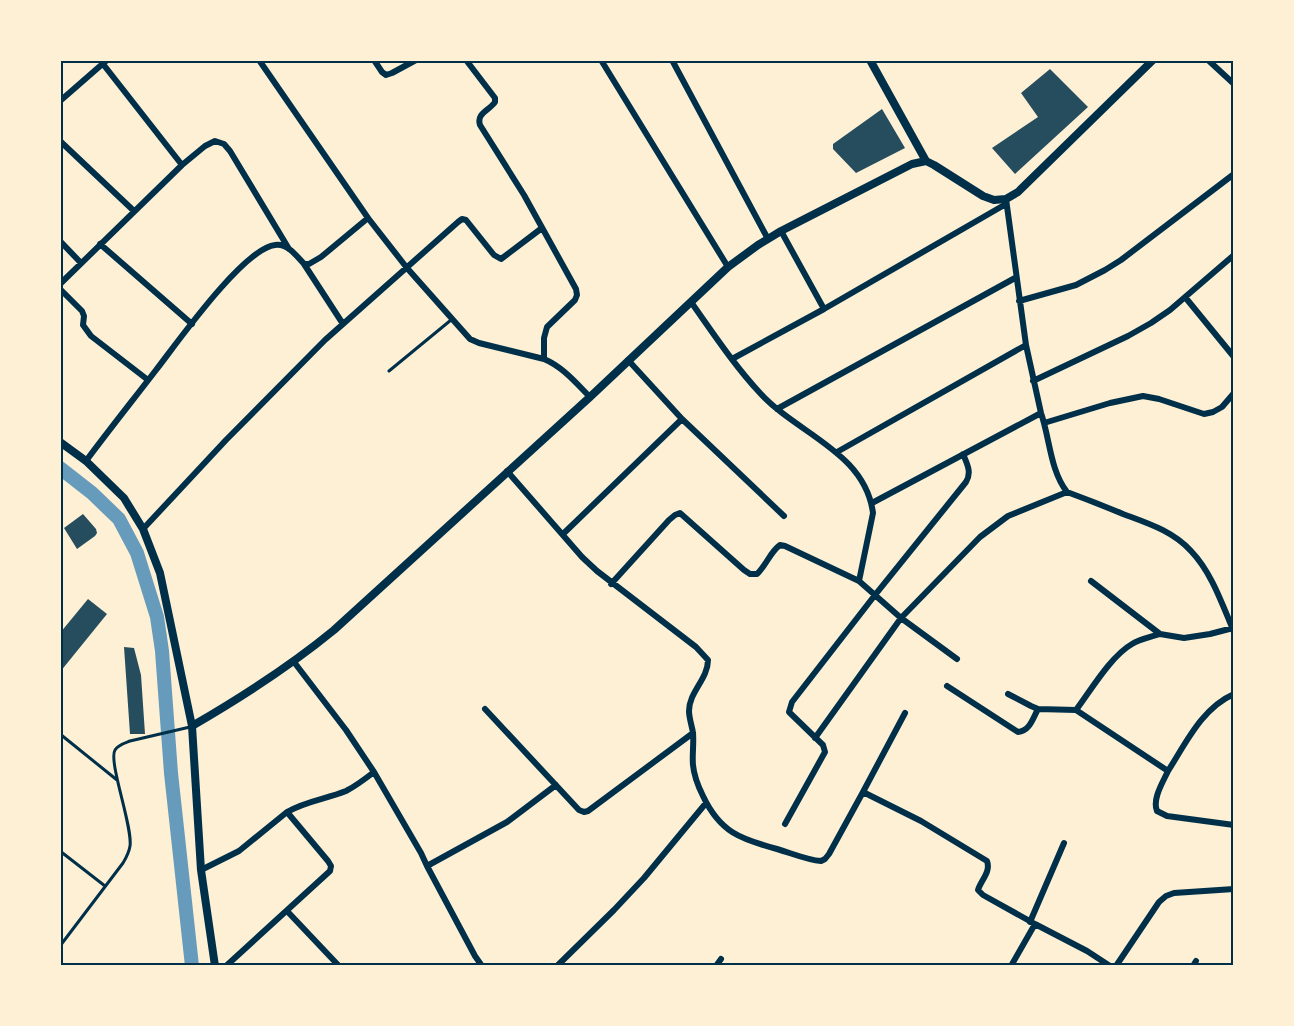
<svg xmlns="http://www.w3.org/2000/svg" width="1294" height="1026" font-family="Poppins,sans-serif">
	<style>
		.lines { fill: none; stroke-linecap: round; stroke-linejoin: round }
		.canal { stroke: #669bbc; stroke-width: 14 }
		.building { fill: #264d5e }
		.service { stroke: #003049; stroke-width: 3 }
		.minor { stroke: #003049; stroke-width: 6 }
		.tertiary { stroke: #003049; stroke-width: 8 }
		.neatline { fill: none; stroke: #003049; stroke-width: 2 }
	</style>
	<rect width="100%" height="100%" fill="#fdf0d5"/>
	<g class="lines">
		<path class="canal" d="M60 468 92 493 119 519 137 553 157 617 162 651 171 773 192 966"/>
	</g>
	<path class="building" d="M1050 69 1088 107 1015 174 992 148 1038 117 1021 93Z
		M882 109 905 148 856 173 833 149V144Z
		M83 514 96 529 97 533 95 536 77 549 64 528Z
		M88 599 107 614 60 672V633Z
		M124 647 134 648 141 675 145 734H130Z"/>
	<g class="lines">
		<path class="service" d="M389 371 451 320
			M60 734 117 780
			M60 851 105 886
			M60 946 123 863C126 858 129 853 130 846 133 827 108 761 115 750 118 745 125 743 130 741L190 727"/>
		<path class="minor" d="M259 60 368 218 407 268 462 330 470 339 479 343 544 359C563 367 576 383 590 397
			M374 60 382 72 386 75 392 73 416 60
			M466 60 495 98V102C490 110 476 113 480 125L524 195 576 289 577 295 575 300 547 327 544 338V359
			M601 60 728 267
			M672 60 768 239
			M1208 60 1234 84
			M103 64 182 165
			M60 101 107 60
			M60 141 134 211
			M1006 199 1026 345 1041 413C1050 439 1050 470 1067 492 1086 499 1104 506 1123 514 1147 523 1173 531 1191 551 1212 573 1222 604 1234 632
			M781 231 824 309
			M60 241 81 263
			M100 244 192 324
			M304 264 343 324
			M60 284 182 165 205 146 215 141 224 144 230 151 289 249
			M60 289 82 311 84 316 83 325 91 336 148 380
			M1185 297 1234 357
			M1019 301 1076 285 1105 270 1121 260 1234 174
			M691 302C713 333 734 365 760 393 797 434 865 452 873 513L859 581 901 618 957 659
			M732 359 824 309 1006 204
			M628 360 682 419 784 516
			M1033 381 1128 336 1151 323 1170 310 1234 255
			M777 409 1015 278
			M1044 423 1110 403 1143 396 1159 399 1204 414 1213 412 1222 407 1234 393
			M837 452 1026 345
			M86 461C109 430 133 400 156 370 177 343 243 249 275 245 287 243 296 255 304 264H309L321 257 368 218
			M507 471 582 557 597 571 696 647 708 660C708 679 689 692 689 711 689 718 692 726 693 733 694 744 692 755 693 765 694 776 698 786 703 796 720 832 740 839 777 849 791 853 807 860 821 861L825 859 829 854 863 792 921 821 987 861C991 872 981 880 978 890L983 895 1035 924 1087 951 1110 966
			M872 503 1041 413
			M143 529 226 440 325 340 458 222 462 219 466 220 494 255 501 259 542 228
			M563 534 682 419
			M1091 581 1160 634 1184 638 1210 634 1233 628
			M611 584 669 520 675 515 680 513 744 570 750 574H757C766 566 770 552 780 545L785 546 859 581
			M294 662 346 730 374 772 421 853 427 866 475 956 482 966
			M947 686 1018 732C1030 731 1033 718 1038 709
			M1008 694 1031 706 1038 709 1076 710 1168 771C1186 743 1202 708 1234 694
			M485 709 579 810 584 812 588 811 693 733
			M1076 710C1091 690 1111 656 1132 644 1140 639 1151 637 1160 634
			M815 738 901 618 980 537 1008 516 1067 492
			M1168 771C1163 782 1152 799 1157 811L1167 816 1234 825
			M863 792 905 713
			M785 824 825 752 823 745 789 712 792 702 875 595 966 482C972 472 967 464 963 454
			M427 866 507 822 556 785
			M201 870 239 851 287 812C306 801 326 799 346 791 356 786 365 779 374 772
			M287 911 339 966
			M1030 922 1064 843
			M226 966 330 871 331 866 328 861 287 812
			M557 966 614 910 644 878 706 803
			M716 966 721 959
			M1011 966 1035 924
			M1116 966 1159 902 1166 896 1174 893 1234 889
			M1193 966 1196 961"/>
		<path class="tertiary" d="M870 60 926 161
			M60 442 86 461 124 498 143 529 160 573 192 726 201 870 215 966
			M192 726C242 697 289 667 334 630L590 397 728 267 758 245 781 231 912 164 926 161 934 165 983 196 994 200 1006 199 1018 192 1153 60"/>
	</g>
	<rect width="1294" height="1026" fill="none" stroke="#fdf0d5" stroke-width="123"/>
	<rect x="62" y="62" width="1170" height="902" class="neatline"/>
</svg>
